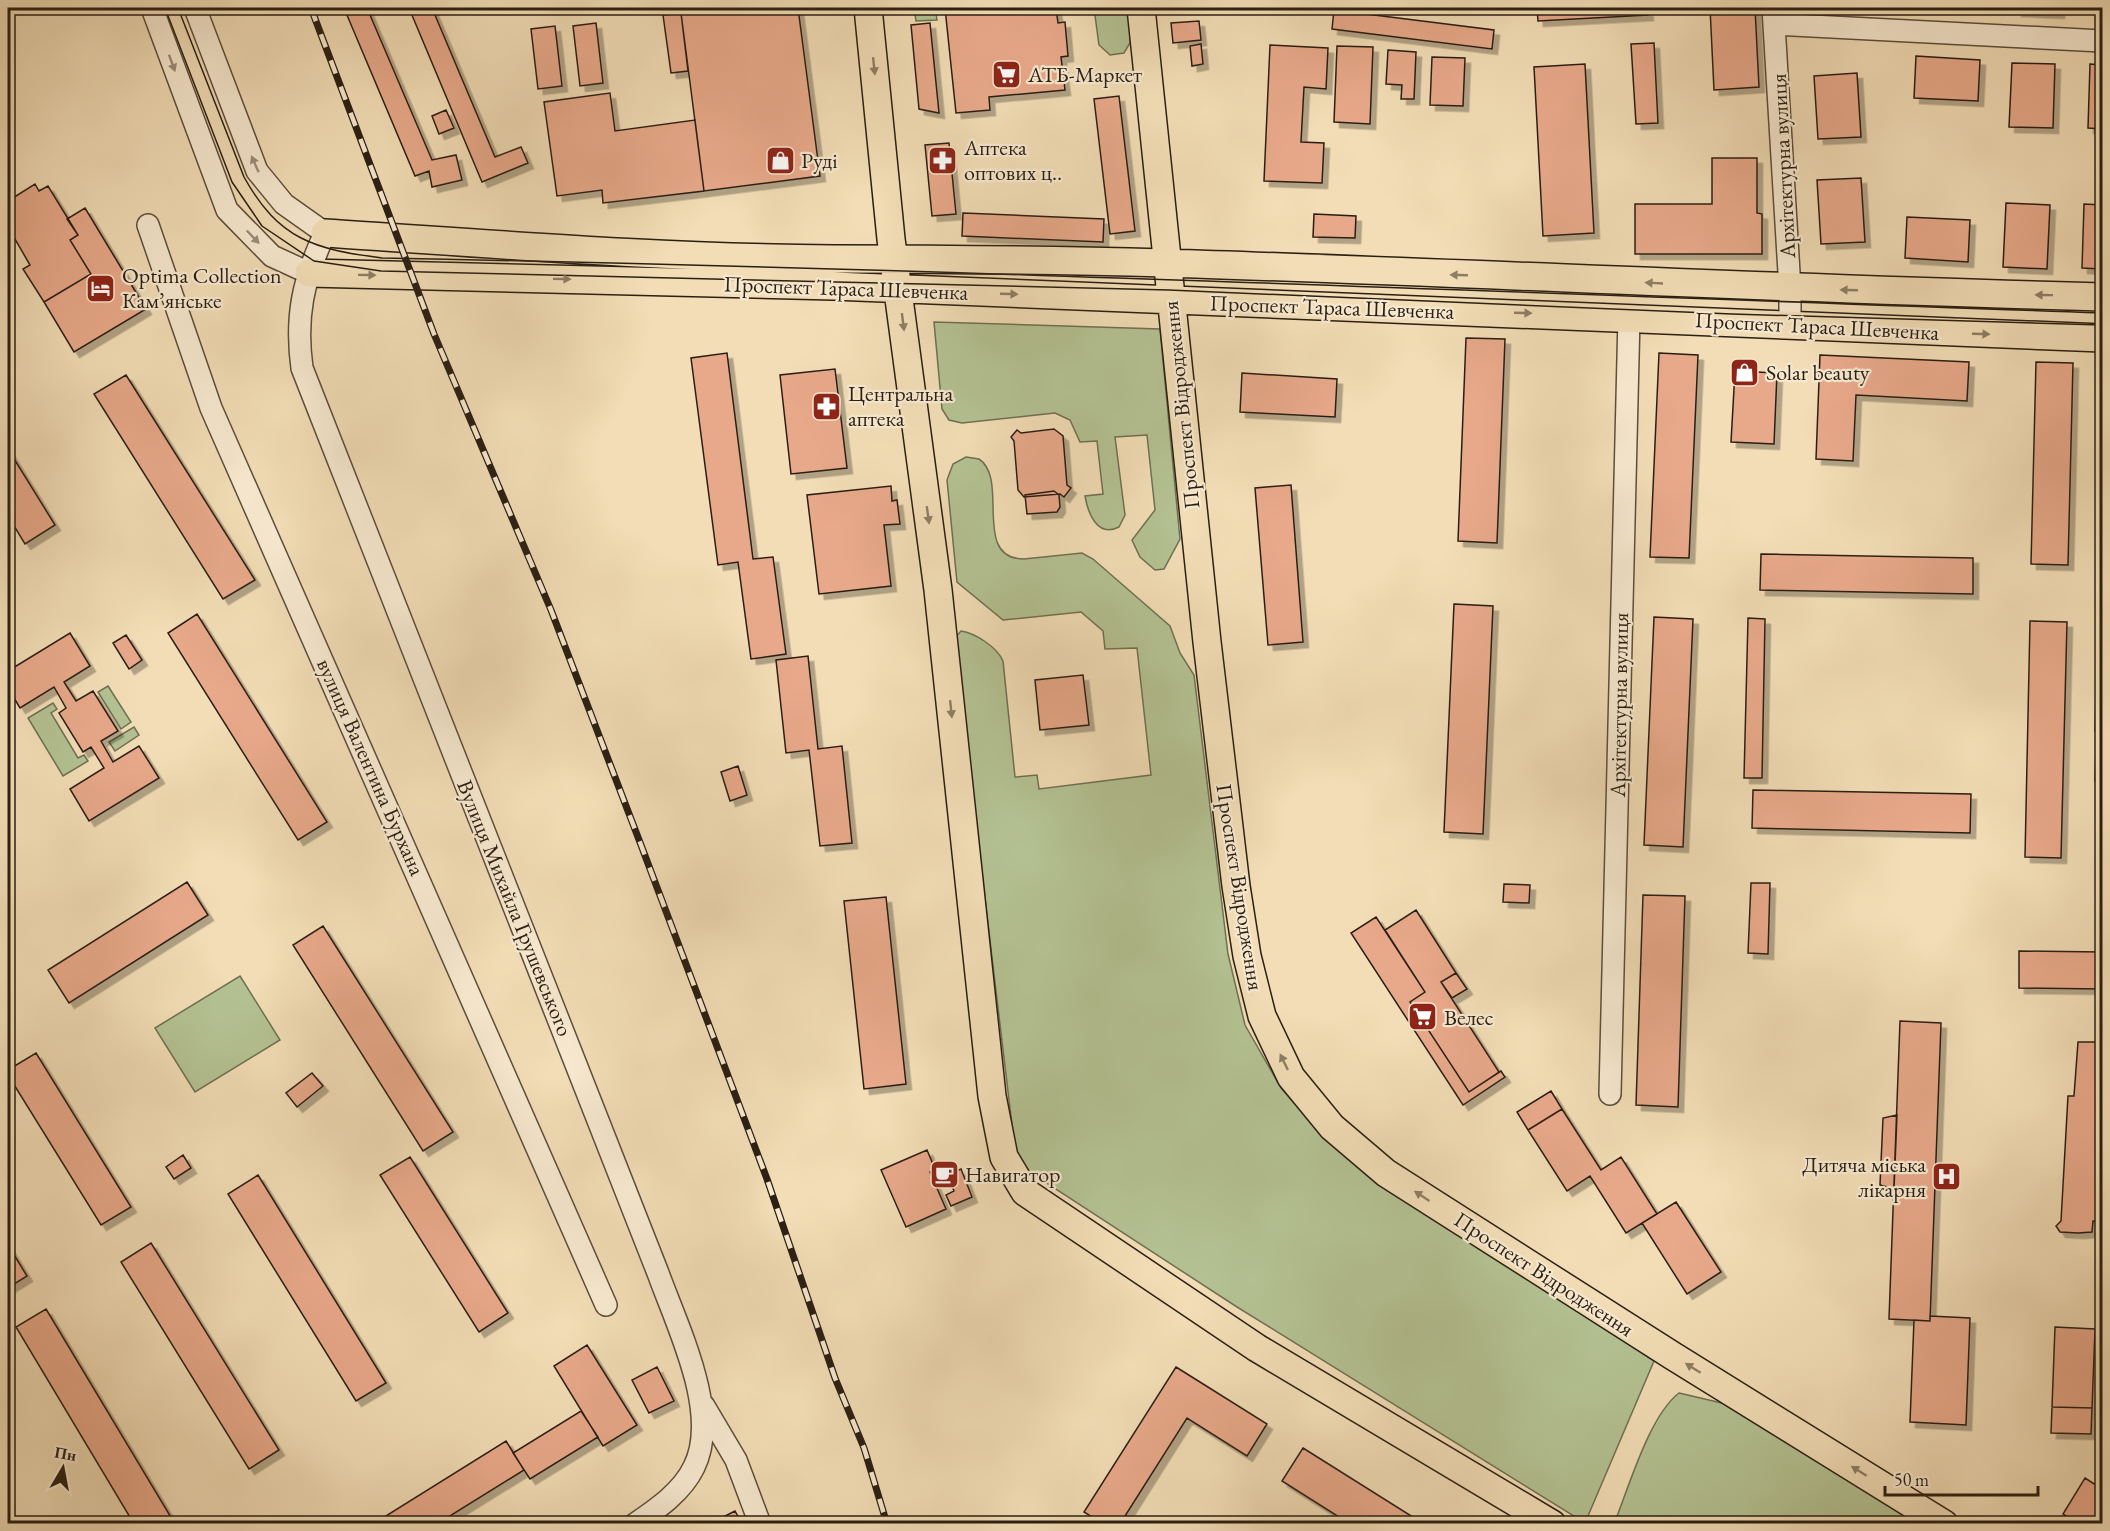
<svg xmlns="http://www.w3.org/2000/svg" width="2110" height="1531" font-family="'EB Garamond',serif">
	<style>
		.green { fill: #b4c293; stroke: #6f7053; stroke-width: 1.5 }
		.building { fill: #e8a98a; stroke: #2a1f13; stroke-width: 1.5; filter: url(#shadow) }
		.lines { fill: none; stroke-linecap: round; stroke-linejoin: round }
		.minor-casing { stroke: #5c4e3c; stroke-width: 24 }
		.major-casing { stroke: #2a1f13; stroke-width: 30 }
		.minor { stroke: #f7e9d0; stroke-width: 21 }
		.major { stroke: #f2ddb6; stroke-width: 27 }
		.tram { stroke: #2a1f13; stroke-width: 1.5 }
		.rail-casing { stroke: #2a1f13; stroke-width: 7 }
		.rail { stroke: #f7e9d0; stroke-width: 4.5; stroke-dasharray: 14; stroke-linecap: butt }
		.oneway { fill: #9b8e7b }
		.oneway2 { fill: #8e7e64 }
		.labels { text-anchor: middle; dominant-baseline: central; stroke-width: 4.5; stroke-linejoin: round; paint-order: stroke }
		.poi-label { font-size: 22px; fill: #2a1f13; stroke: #f7e9d0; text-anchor: start }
		.street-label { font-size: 22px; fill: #2a1f13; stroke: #f7e9d0 }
	</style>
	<defs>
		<filter id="shadow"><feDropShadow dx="5.5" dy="5.5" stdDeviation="0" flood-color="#0004"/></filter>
	</defs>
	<rect width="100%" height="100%" fill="#f2ddb6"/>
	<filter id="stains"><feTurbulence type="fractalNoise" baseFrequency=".00333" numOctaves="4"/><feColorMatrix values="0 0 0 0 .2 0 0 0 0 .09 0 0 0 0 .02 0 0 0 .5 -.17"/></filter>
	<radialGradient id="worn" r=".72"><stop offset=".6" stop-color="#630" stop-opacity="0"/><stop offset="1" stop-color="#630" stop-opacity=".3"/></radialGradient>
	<path class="green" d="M914 8H935L937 20 916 21Z
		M1094 8H1129L1130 43 1124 53 1110 55 1099 45Z
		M934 322 1160 329 1180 539 1164 569 1155 570 1140 557 1132 540 1155 510 1147 435 1115 437 1125 515 1119 527C1097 538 1088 513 1085 496L1103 494 1097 441 1080 442 1070 420 1055 413 962 423 949 420 942 409Z
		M966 457 979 459C1010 479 971 559 1024 559L1082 553 1093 559 1170 626 1180 653 1194 675 1228 954 1245 1025 1281 1088 1328 1141 1654 1361 1585 1523 1237 1307 1025 1169 1015 1150 954 639 961 631C975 633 997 647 1003 661L1015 777 1037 775 1039 789 1151 775 1137 648 1105 649 1103 631 1081 612 1003 620 957 582 947 480 953 464Z
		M108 686 131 722 121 729 98 692Z
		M53 703 57 709 51 713 78 758 84 755 88 761 63 776 28 718Z
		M134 727 139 735 115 751 109 742Z
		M240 976 280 1040 195 1092 155 1028Z
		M1679 1393 1726 1404 1917 1523 1614 1524C1629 1487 1649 1416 1679 1393Z"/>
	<path class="building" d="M344 8H367L432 160 456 155 462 180 432 187 429 171 415 176Z
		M409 8H432L495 157 521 147 528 163 482 182Z
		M720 8H798L820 176 704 191 681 13Z
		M945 8H1056L1058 23 1065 22 1068 56 1061 57 1065 90 989 97 990 110 956 113Z
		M1537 8H1647L1648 15 1538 21Z
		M1710 8H1755L1759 87 1714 90Z
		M2016 8H2059V13L2016 11Z
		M1334 10 1494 30 1492 49 1332 29Z
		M681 13 688 71 671 73 663 15Z
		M1199 21 1201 40 1173 43 1171 23Z
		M596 23 603 83 580 86 573 26Z
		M930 23 939 113 919 109 911 25Z
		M555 26 562 86 538 89 531 29Z
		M1654 43 1658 123 1636 124 1631 44Z
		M1201 44 1203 64 1192 66 1190 46Z
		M1270 45 1328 48 1326 89 1304 87 1301 142 1324 143 1322 183 1264 181Z
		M1337 46 1373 47 1370 124 1334 122Z
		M1388 50 1416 52 1414 99H1401L1402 85 1386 84Z
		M1916 56 1980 60 1978 101 1914 98Z
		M1432 57 1465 58 1463 106 1430 105Z
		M2012 63 2055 64 2053 128 2009 127Z
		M1585 64 1594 233 1543 236 1534 67Z
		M2090 64 2102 65V129L2088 128Z
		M1857 73 1861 137 1818 139 1814 76Z
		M610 93 615 131 695 120 704 191 603 203 602 190 557 196 544 102Z
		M1119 96 1135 231 1110 234 1094 99Z
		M446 110 454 128 439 134 432 116Z
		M949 143 956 214 932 216 925 145Z
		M1712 158H1757V213L1762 214V254H1635V204H1712Z
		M1861 178 1865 242 1821 244 1817 180Z
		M35 184 39 191 48 186 78 235 70 240 91 274 44 302 23 269 30 265 8 227V201Z
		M2006 203 2050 205 2047 269 2003 267Z
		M2084 204 2102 205V269L2082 268Z
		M85 208 146 309 74 352 44 302 91 274 70 240 78 235 67 219Z
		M963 213 1104 219 1103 242 962 236Z
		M1314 214 1356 216 1355 238 1313 237Z
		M1907 217 1970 220 1968 262 1905 258Z
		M1466 338 1505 339 1497 543 1458 541Z
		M727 353 753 559 773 557 786 654 751 659 738 562 718 565 691 358Z
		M1659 353 1698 355 1689 558 1650 557Z
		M1820 355 1969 362 1967 401 1856 395 1853 461 1816 459Z
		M2036 362 2073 363 2068 565 2031 564Z
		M835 369 847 468 791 474 780 375Z
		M1735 371 1777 373 1774 444 1731 442Z
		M1242 373 1337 379 1335 417 1240 412Z
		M126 375 255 580 223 599 94 394Z
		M1054 429 1063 436 1067 485 1071 488 1064 497 1060 494 1024 497 1018 490 1014 441 1011 437 1017 430 1021 433Z
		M8 449 55 525 25 544 8 516Z
		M1291 485 1303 642 1268 645 1255 488Z
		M891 486 892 501 897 500 900 524 884 525 891 586 819 594 807 495Z
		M1054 491 1059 495 1060 507 1057 512 1027 514 1025 495Z
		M1761 554 1973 558V594L1760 590Z
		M1454 604 1493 606 1483 834 1444 832Z
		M197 614 327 822 298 840 168 633Z
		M1654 617 1693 619 1683 847 1644 845Z
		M1748 618 1765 619 1762 778H1744Z
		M2030 621 2067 622 2061 858 2025 857Z
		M70 633 90 666 64 682 76 701 93 691 118 731 101 741 113 762 139 746 159 778 89 821 70 789 104 768 91 747 83 752 59 713 66 708 54 687 20 708 8 688V671Z
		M126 635 142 660 129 669 113 643Z
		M808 656 818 749 842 746 852 843 820 846 809 750 786 753 776 660Z
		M2097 662H2102V732L2095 731Z
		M1083 675 1089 725 1040 730 1035 680Z
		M2096 746H2102V781H2095Z
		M738 766 747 795 730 801 721 772Z
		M1753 790 1971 794 1970 833 1752 828Z
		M187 882 208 915 69 1003 48 970Z
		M1751 883H1770L1768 954 1748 953Z
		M1504 884 1530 885 1529 903 1503 902Z
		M1643 895 1685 896 1678 1107 1636 1105Z
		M886 897 906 1084 864 1089 844 901Z
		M1416 910 1456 973 1441 982 1499 1072 1469 1092 1410 1002 1425 992 1385 930Z
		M1376 917 1425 992 1410 1002 1469 1092 1501 1071 1505 1077 1463 1105 1351 933Z
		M323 926 453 1132 423 1151 293 945Z
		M2019 951 2102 952V989L2019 988Z
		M1456 973 1467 989 1452 998 1441 982Z
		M1900 1021 1941 1023 1930 1321 1889 1319Z
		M2078 1042H2102V1222L2093 1221 2092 1232 2078 1233 2060 1232 2056 1226 2061 1221 2068 1096H2074Z
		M36 1053 131 1207 101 1225 8 1075V1070Z
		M312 1073 323 1086 297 1107 286 1093Z
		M1551 1091 1562 1109 1528 1130 1517 1112Z
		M1562 1109 1601 1170 1621 1157 1657 1214 1626 1233 1590 1176 1567 1191 1528 1130Z
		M1897 1115 1894 1189 1880 1185 1883 1118Z
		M927 1150 935 1169 930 1172 946 1209 906 1227 881 1170Z
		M183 1155 191 1168 174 1179 166 1167Z
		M410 1157 508 1313 479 1332 380 1175Z
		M961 1169 972 1197 951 1206 946 1195 954 1191 947 1175Z
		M258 1175 386 1383 356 1401 228 1194Z
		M1676 1202 1721 1272 1687 1294 1642 1223Z
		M151 1243 279 1450 249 1469 121 1262Z
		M8 1245 27 1276 8 1288Z
		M46 1309 172 1519 164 1524H134L16 1327Z
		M1930 1316 1970 1318 1966 1425 1910 1422 1914 1320 1930 1321Z
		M2055 1327 2095 1329 2092 1408 2052 1407Z
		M587 1345 637 1425 603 1446 554 1366Z
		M657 1367 674 1401 649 1413 632 1380Z
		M1176 1367 1267 1424 1247 1456 1187 1418 1120 1524H1103L1084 1512Z
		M2052 1407 2092 1408 2091 1434 2051 1433Z
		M581 1411 598 1437 530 1479 513 1453Z
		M506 1441 524 1470 437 1524H373Z
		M1303 1448 1424 1524H1350L1282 1481Z
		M2085 1478 2102 1489V1524H2079L2063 1514Z
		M735 1511 739 1518 737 1521 722 1524 723 1517Z"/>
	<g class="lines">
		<defs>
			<path id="minor" d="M152 8 227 210 272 256 309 273
				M195 8 257 171 284 204 325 233C303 280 295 317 302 368L658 1273C677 1326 721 1413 694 1467 682 1492 657 1509 635 1524
				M1773 8 1790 289V325
				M1774 24 2102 41
				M148 225 211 408 606 1305
				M1610 1094 1629 317
				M704 1406 736 1460 760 1524"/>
			<path id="major" d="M868 8 891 239 938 590 992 1096 1004 1157 1025 1192 1257 1348 1552 1524
				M1141 8 1207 642 1236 886 1247 956 1262 1016 1291 1077 1332 1127 1386 1173 1673 1356 1944 1524
				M325 233C495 244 664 258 834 259 944 259 1054 260 1165 263 1477 273 1790 289 2102 297
				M309 273 833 286 2102 338"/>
		</defs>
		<use href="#minor" class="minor-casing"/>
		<use href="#major" class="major-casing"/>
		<use href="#minor" class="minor"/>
		<use href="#major" class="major"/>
		<path class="tram" d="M165 8 232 182 262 226 314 261 381 271 1169 290 1732 314 2102 325
			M178 8 244 177C279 240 314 249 382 258 956 269 1529 293 2102 313"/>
		<defs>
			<path id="rail" d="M311 8 434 334 551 610 641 845 767 1179 835 1378 864 1448 887 1524"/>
		</defs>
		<use href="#rail" class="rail-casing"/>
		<use href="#rail" class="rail"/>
	</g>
	<defs><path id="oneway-solid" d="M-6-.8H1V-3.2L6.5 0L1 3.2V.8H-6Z" transform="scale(1.5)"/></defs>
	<g class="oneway">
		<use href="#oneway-solid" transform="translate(172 63) rotate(70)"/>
		<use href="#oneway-solid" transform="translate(255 164) rotate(-114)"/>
		<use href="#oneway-solid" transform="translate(253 237) rotate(46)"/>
	</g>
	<g class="oneway2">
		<use href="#oneway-solid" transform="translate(874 66) rotate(84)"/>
		<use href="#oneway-solid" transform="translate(367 275) rotate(1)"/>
		<use href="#oneway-solid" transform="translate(1459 275) rotate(-178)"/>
		<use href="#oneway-solid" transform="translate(562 279) rotate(1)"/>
		<use href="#oneway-solid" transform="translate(1654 283) rotate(-177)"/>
		<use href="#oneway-solid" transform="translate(1849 290) rotate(-178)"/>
		<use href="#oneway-solid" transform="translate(1009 294) rotate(2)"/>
		<use href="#oneway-solid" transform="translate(2044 295) rotate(-179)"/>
		<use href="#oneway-solid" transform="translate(1523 313) rotate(2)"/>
		<use href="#oneway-solid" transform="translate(903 322) rotate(83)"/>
		<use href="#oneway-solid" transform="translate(1981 334) rotate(2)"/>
		<use href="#oneway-solid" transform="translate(928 515) rotate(82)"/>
		<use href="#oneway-solid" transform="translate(951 709) rotate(84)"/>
		<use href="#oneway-solid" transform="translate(1284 1062) rotate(-116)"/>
		<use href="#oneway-solid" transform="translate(1422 1196) rotate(-147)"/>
		<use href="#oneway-solid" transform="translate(1693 1368) rotate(-148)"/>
		<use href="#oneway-solid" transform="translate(1859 1471) rotate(-148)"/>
	</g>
	<defs>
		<symbol id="supermarket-square" viewBox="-11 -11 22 22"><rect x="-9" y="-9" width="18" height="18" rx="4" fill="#8f2418" stroke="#f7e9d0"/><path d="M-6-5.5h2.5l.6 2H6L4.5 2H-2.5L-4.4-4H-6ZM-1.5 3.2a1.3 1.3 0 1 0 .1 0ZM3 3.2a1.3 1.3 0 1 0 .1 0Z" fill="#fff"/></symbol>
		<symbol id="shop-square" viewBox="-11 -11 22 22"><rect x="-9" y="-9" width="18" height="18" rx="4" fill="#8f2418" stroke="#f7e9d0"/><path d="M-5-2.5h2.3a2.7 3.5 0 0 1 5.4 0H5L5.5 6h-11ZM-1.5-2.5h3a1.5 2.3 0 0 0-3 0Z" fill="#fff"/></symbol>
		<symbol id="pharmacy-square" viewBox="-11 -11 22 22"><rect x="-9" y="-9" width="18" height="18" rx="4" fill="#8f2418" stroke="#f7e9d0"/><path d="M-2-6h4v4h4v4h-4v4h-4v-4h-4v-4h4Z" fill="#fff"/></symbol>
		<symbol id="hotel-square" viewBox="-11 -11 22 22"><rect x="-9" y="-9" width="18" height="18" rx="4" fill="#8f2418" stroke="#f7e9d0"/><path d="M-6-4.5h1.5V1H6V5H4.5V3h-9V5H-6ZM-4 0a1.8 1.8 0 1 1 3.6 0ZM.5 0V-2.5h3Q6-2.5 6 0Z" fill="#fff"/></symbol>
		<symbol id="cafe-square" viewBox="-11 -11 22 22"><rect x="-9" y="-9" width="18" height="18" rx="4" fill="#8f2418" stroke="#f7e9d0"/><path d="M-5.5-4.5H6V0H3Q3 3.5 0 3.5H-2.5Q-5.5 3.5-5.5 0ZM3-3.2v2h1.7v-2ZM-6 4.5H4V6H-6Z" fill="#fff"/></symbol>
		<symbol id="hospital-square" viewBox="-11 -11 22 22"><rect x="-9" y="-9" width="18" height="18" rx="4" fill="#8f2418" stroke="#f7e9d0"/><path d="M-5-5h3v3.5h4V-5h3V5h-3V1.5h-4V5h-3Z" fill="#fff"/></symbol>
	</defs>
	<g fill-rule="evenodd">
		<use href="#supermarket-square" x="990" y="58" width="33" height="33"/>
		<use href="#shop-square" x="764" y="144" width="33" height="33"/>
		<use href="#pharmacy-square" x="926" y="144" width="33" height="33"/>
		<use href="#hotel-square" x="84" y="272" width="33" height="33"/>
		<use href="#shop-square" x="1728" y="356" width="33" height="33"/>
		<use href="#pharmacy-square" x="810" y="390" width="33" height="33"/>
		<use href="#supermarket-square" x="1406" y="1000" width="33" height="33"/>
		<use href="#cafe-square" x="928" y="1158" width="33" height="33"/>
		<use href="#hospital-square" x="1930" y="1160" width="33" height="33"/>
	</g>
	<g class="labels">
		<g class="poi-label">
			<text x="1028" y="74">АТБ-Маркет</text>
			<text x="964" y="147">Аптека<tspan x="964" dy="25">оптових ц‥</tspan></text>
			<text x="801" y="160">Рудi</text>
			<text x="122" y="275">Optima Collection<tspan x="122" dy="25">Кам’янське</tspan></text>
			<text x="1766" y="372">Solar beauty</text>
			<text x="848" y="393">Центральна<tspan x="848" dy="25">аптека</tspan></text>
			<text x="1444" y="1017">Велес</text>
			<text x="1926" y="1164" text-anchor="end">Дитяча міська<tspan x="1926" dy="25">лікарня</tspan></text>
			<text x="965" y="1174">Навигатор</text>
		</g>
		<g class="street-label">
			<text transform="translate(1783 166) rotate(-93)">Архітектурна вулиця</text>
			<text transform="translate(846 288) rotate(2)">Проспект Тараса Шевченка</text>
			<text transform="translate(1332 307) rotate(2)">Проспект Тараса Шевченка</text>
			<text transform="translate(1817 326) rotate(3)">Проспект Тараса Шевченка</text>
			<text transform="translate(1181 405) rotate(-96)">Проспект Відродження</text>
			<text transform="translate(1619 705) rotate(-89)">Архітектурна вулиця</text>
			<text transform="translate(371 767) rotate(66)">вулиця Валентина Бурхана</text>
			<text transform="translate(1240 887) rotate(81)">Проспект Відродження</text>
			<text transform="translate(515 908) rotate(68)">Вулиця Михайла Грушевського</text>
			<text transform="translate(1544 1274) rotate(33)">Проспект Відродження</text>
		</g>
	</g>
	<rect width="2110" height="1531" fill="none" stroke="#f2ddb6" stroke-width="30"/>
	<rect x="9" y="9" width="2092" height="1513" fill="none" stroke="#2a1f13" stroke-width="3"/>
	<rect x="15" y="15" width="2080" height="1501" fill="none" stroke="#2a1f13" stroke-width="1.5"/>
	<g transform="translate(63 1468) rotate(10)" stroke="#f7e9d0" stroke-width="4.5" paint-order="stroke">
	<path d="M0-4.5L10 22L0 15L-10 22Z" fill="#2a1f13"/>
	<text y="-9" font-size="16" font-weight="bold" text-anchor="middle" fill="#2a1f13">Пн</text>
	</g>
	<path d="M1885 1486v9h153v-9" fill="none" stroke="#2a1f13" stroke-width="3"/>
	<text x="1894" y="1486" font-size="18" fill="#2a1f13" stroke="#f7e9d0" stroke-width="4.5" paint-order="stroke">50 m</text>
	<rect width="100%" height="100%" filter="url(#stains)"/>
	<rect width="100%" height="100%" fill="url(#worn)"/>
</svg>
